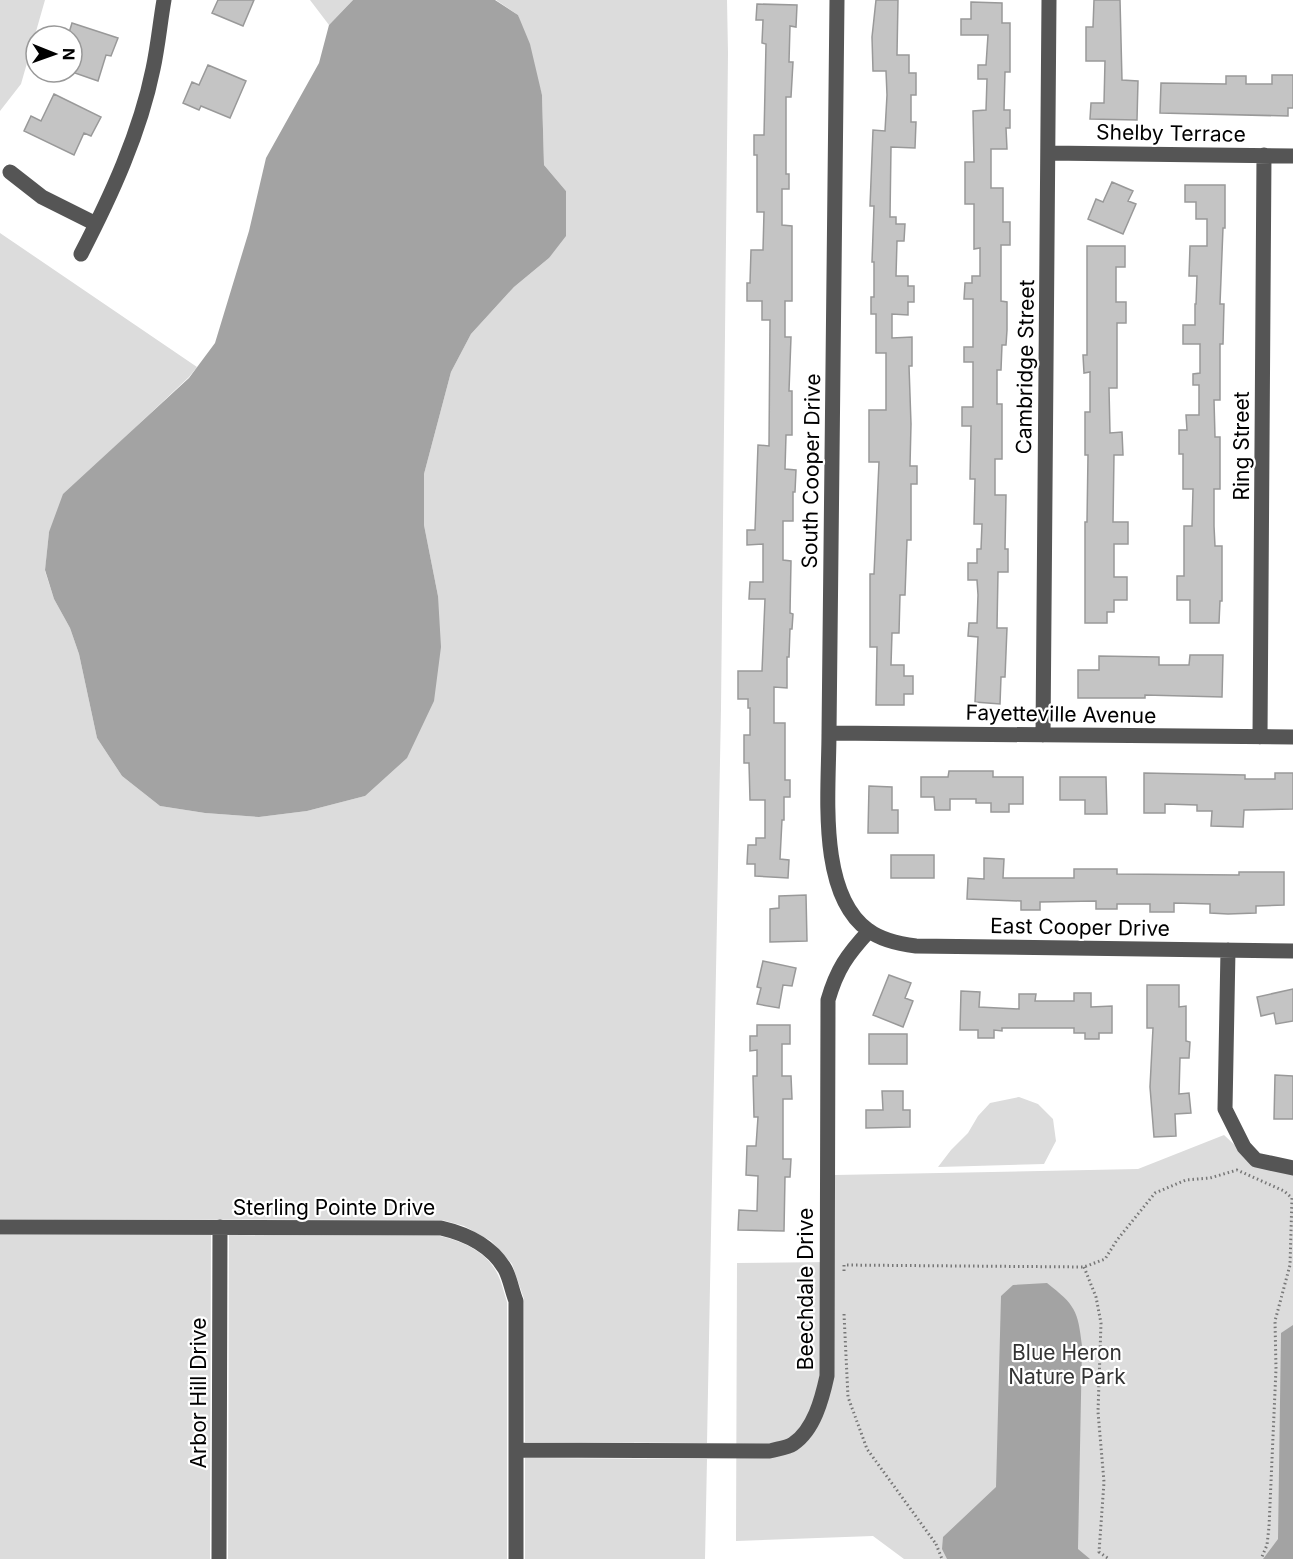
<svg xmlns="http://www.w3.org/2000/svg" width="1293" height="1559" font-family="Inter,sans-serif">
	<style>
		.green { fill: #dcdcdc }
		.water { fill: #a3a3a3 }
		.building { fill: #c4c4c4; stroke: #999; stroke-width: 1.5 }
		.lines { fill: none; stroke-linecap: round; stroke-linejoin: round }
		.path { stroke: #777; stroke-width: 3; stroke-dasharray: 1.5 3; stroke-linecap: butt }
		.minor { stroke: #555; stroke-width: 15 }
		.labels { text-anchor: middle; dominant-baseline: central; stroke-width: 4.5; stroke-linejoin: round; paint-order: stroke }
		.street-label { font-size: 21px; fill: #000; stroke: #fff }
		.park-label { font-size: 21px; fill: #333; stroke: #fff }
	</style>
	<rect width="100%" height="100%" fill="#fff"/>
	<path class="green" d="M0 0H45L21 84 0 111Z
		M310 0H353L329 25Z
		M496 0H727L728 53 721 709 707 1443 525 1442 524 1299 512 1264 491 1241 464 1226 442 1220 0 1219V233L197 367 189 377 105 456 49 532 45 571 54 599 70 628 79 654 97 738 122 776 160 806 205 813 259 817 307 811 365 796 438 596 424 525V474L451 372 471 334 514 287 549 258 566 191 544 165 542 95 518 15Z
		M1019 1097 1038 1104 1053 1119 1056 1141 1044 1164 938 1167 951 1150 968 1133 978 1116 990 1103Z
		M1224 1135 1256 1165 1293 1172V1559H904L873 1536 736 1541 737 1263 834 1262 835 1175 1138 1169Z
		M0 1235H211L210 1559H0Z
		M229 1235 440 1236C462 1241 488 1252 498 1275 502 1283 504 1293 507 1302V1559H228Z
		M525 1458 707 1459 705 1559H525Z"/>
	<path class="water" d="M353 0H495L518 15 530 44 542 95 544 165 566 191V236L549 258 514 287 471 334 451 372 424 474V525L438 596 441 647 434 701 407 758 365 796 307 811 259 817 205 813 160 806 122 776 97 738 79 654 70 628 54 599 45 570 49 532 63 494 189 378 215 343 249 231 266 158 319 63 329 25Z
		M1047 1283C1075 1305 1078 1310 1082 1346L1078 1549 1090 1559H947L942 1549 943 1537 996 1487 1001 1296 1013 1285Z
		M1293 1325V1559H1263L1278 1539 1281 1333Z"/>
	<path class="building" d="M218 0H254L243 26 212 13Z
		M876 0H898L897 55H909V73H916V95H911V122H916L915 148 891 147 890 217H896V224H905L904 241H897L896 276H908V286H914V302H908V315L892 314V338L912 337V366H909L911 424 910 466H917V484H911V540H907L905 595H900L899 633H892L891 665H904V676H913V694H904V705H876L877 647H870V574H874L879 462H869V410H886V353H876V314H871V297H874V262H872L874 206H870L873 130 885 131 887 95 886 71H873L872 37Z
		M1094 0H1120L1122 80 1138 81 1137 120 1090 119 1091 103H1104L1105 61H1086V27H1093Z
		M971 2 1002 3V23H1010V72H1005L1004 110H1010V128H1006L1007 149H991V188H1003V222H1010V245H1001V301L1007 302V330L1006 345H1002L1001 370H997V404H1002V459H995V495H1006L1005 549H1008V572H998L997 628H1007L1005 677H1001L1000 704 975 702 978 637 968 636 969 623H977L978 595 977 580H968V563H977V549H981L982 524H974L975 479H970L971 426H962V407H973V362H964V347H973V299H964L965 283H972V276H980V248L974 249V204H965V162H974L973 111 986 110 987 79H978V65H986L988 35H961V19H971Z
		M757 4 797 5 796 27 790 26 789 62H793L791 97H786V174H789V189H782V225L792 226V301H785V337H791L789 391H792V435H786L785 469 796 470 795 492H793V521H783V560L791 561 790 613 793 614 792 629H790L789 657H787V688L774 687V723H785V780H790V797H784V820H782L780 859 789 860 788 878 755 876V864H747L748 845H756V838H765V800H750L749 763H744V735H750V708H748V699H738V671H762L765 599H749L750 582H763V544L747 545V530H755L758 445 769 446 770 320H762V301H747V283H750L751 250H763L764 212H757V155H754V135H764L766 44 762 43 763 20H756Z
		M72 23 118 38 111 56 106 55 98 81 72 72V36H68Z
		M208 65 246 81 230 118 201 106 199 110 183 103 192 82 199 85Z
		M1272 75H1293V108H1288V116L1160 113 1161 83 1226 84V76H1246V84H1272Z
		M54 94 101 117 91 136 84 133 74 155 24 131 31 116 41 121Z
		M1112 182 1133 191 1128 201 1136 204 1123 234 1088 219 1096 199 1103 202Z
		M1185 185H1225V228H1223L1220 304H1224L1223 344H1220V400H1214L1215 437H1220V489H1214V526L1215 546H1222V601H1220L1219 623H1190V600H1177V576H1184V526H1192L1193 489H1183V454H1179V430H1187L1186 415H1199V385H1193V374L1200 373V344H1183V325H1195V304H1196L1197 276H1189L1190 246H1207V219H1196V202H1185Z
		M1087 246H1125V267H1116V302H1126V323H1117V388H1109L1110 433 1122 432 1123 455H1114L1113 522H1128V544H1114V577H1127V600H1114V612H1107V623H1085V522H1087L1088 455H1085V412H1090V372L1084 373 1083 355H1087Z
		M1190 655H1223L1222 697 1145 695V698H1078V670H1099V656L1159 657V665H1189Z
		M949 771H993V777H1023V804H1009V812H991V803H976V799H950V810H935L934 797H921V777H948Z
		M1144 773 1245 775V779H1275V773H1293V809L1244 810 1243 827 1211 826 1212 811H1197V805L1165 804V813H1144Z
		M1060 777H1106L1107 814H1085V800H1060Z
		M869 786 892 787V810H898V833H868Z
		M891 855H934V878H891Z
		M984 858 1004 859 1003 878H1074V869H1117V874L1239 875V872H1284V905L1256 906V913L1228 914 1210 913V904L1174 903V912H1150V904H1117V909H1096V901L1040 902V910H1021V901L967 899 968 878 984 879Z
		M806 895 807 941 770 942V909L779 908V896Z
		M763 961 796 968 792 986 783 985 779 1008 757 1004 761 988 757 987Z
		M889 975 911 983 905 998 913 1001 903 1027 873 1015Z
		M1147 985H1179V1007L1186 1006V1041L1190 1042 1189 1058H1180L1179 1094 1189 1093 1191 1113 1175 1114 1176 1136 1154 1137 1150 1087 1153 1028H1147Z
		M1293 989V1021L1276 1024 1274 1013 1261 1016 1257 997Z
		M961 991 980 992 979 1007 1019 1009V994H1036L1035 1001H1074V993H1091V1007L1112 1006V1033H1099V1039H1085V1033H1074V1028H1002V1031L994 1030V1038H978V1030H960Z
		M757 1025H790V1044H782V1076H791L792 1099H783V1159H791L790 1177H785L784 1231 738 1230 739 1210 757 1211 758 1176 746 1175 747 1146H756L758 1117H754L753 1076H757V1050L750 1051V1036H757Z
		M869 1034H907V1064H869Z
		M1275 1075 1293 1076V1119H1274Z
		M882 1091H903V1110H910V1127L866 1128V1110H883Z"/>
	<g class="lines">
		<path class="path" d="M1084 1267 1096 1297 1101 1323 1098 1412 1104 1482 1099 1552 1109 1559
			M844 1271V1265L1084 1267 1105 1259 1117 1240 1155 1193 1186 1180 1210 1178 1237 1170 1284 1191 1292 1198 1290 1265 1275 1321 1276 1369 1269 1527 1267 1545 1261 1559
			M844 1314 848 1397 867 1449 936 1544
			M936 1544 942 1559"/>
		<path class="minor" d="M837 0 829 733C829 790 817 893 868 930 881 940 900 944 916 946L1293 951
			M1048 153 1293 156
			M10 172 42 197 96 224
			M81 254C111 196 140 133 153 69 158 46 160 23 164 0
			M829 733 1293 737
			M1043 735 1049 0
			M1260 737 1264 155
			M1228 950 1225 1109 1244 1147 1256 1160 1293 1168
			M0 1227 441 1228C467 1234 491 1245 505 1269 510 1278 512 1291 516 1301V1559
			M517 1450 770 1451C776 1449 787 1448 793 1444 814 1430 822 1399 827 1376L828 1000C837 969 847 955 869 931
			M219 1559 220 1227"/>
	</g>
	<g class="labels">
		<g class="street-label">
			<text transform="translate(1171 133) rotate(1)">Shelby Terrace</text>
			<text transform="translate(1025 367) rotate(-89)">Cambridge Street</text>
			<text transform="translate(1241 446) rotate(-90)">Ring Street</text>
			<text transform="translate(811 471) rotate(-89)">South Cooper Drive</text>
			<text transform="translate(1061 714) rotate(1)">Fayetteville Avenue</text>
			<text transform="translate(1080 927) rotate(1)">East Cooper Drive</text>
			<text x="334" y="1207">Sterling Pointe Drive</text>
			<text transform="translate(805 1289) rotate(-90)">Beechdale Drive</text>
			<text transform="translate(198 1393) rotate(-90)">Arbor Hill Drive</text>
		</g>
		<g class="park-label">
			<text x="1067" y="1352">Blue Heron<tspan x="1067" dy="24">Nature Park</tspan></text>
		</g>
	</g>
	<g transform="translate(54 54) rotate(91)"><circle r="28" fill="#ffffff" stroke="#999999" stroke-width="1.5"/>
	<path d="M0-4.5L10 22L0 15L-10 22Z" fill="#000000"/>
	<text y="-9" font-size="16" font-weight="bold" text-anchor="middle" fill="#000000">N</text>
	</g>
</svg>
